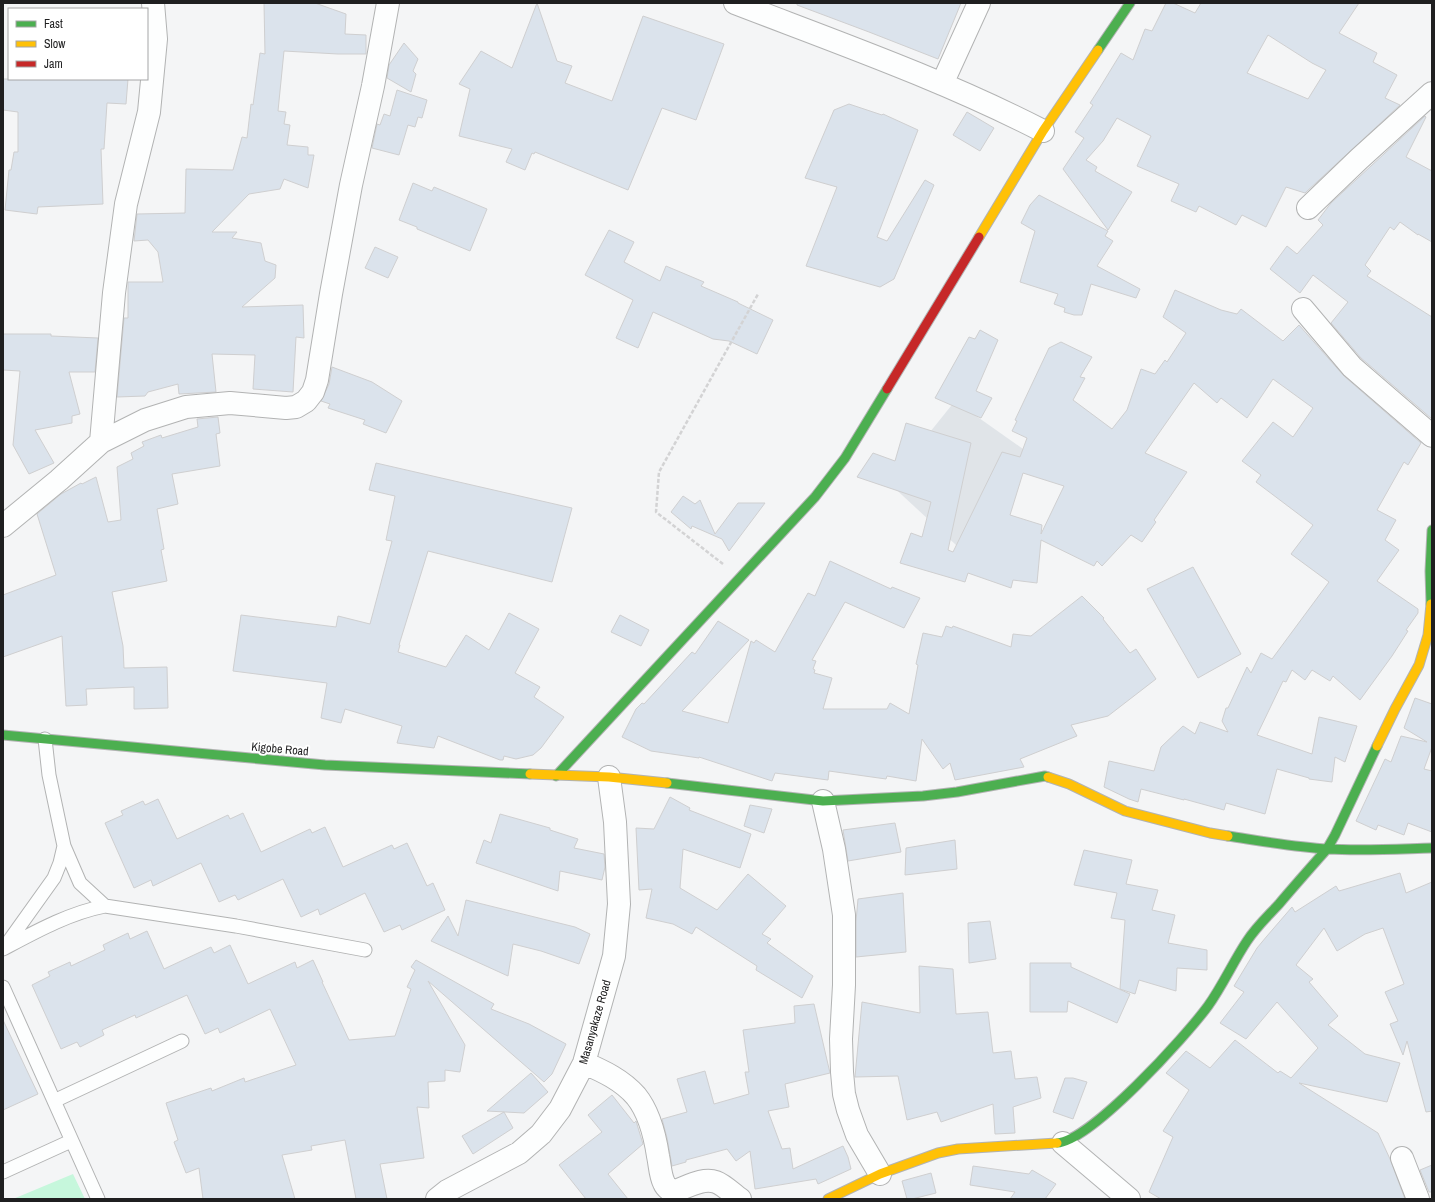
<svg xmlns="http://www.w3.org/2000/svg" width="1435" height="1202" font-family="'Archivo Narrow',sans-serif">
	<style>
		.built { fill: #e0e4e8 }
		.green { fill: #c6f7dc }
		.building { fill: #dbe3ec; stroke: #cfcfd0; fill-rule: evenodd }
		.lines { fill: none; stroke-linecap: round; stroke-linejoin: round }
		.lane-casing { stroke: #b2b3b3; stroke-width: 15 }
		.street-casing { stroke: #b2b3b3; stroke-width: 24 }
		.fast-casing { stroke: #b2b3b3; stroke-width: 11 }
		.slow-casing { stroke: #b2b3b3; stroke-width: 11 }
		.jam-casing { stroke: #b2b3b3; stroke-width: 11 }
		.path { stroke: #d3d3d4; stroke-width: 2.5; stroke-dasharray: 4 2; stroke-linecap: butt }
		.lane { stroke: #fdfefe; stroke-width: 13 }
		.street { stroke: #fdfefe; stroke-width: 22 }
		.fast { stroke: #4caf50; stroke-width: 9 }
		.slow { stroke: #ffc107; stroke-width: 9 }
		.jam { stroke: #c62828; stroke-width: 9 }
		.labels { text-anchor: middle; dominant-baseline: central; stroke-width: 4; stroke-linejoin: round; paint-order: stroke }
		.street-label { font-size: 12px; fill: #1f1f20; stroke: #fff }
	</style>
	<rect width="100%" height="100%" fill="#f4f5f6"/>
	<path class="built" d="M955 401 1033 456 969 557 889 483Z"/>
	<path class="green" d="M73 1174 85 1199H13Z"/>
	<path class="building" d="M264 3H315L346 14 345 34 366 35V54H338L284 51 278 111 286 112 284 124 290 125 287 145 308 147V155H314L308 188 284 179 280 189 249 194 212 232H237L232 238 261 243 265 261 276 265 275 278 242 307 303 305 304 338 296 337 293 392 253 389 255 355 212 354 216 392 179 394 178 384 148 392 145 396 117 397 124 318H128V282H163L158 252 148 240 134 241 137 214 185 213 186 169 233 170 242 137 247 138 251 104 253 105 260 53 265 54Z
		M537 3 557 61 572 66 565 83 612 101 643 16 724 44 696 120 662 108 628 190 535 152 534 154 532 153 525 170 506 162 512 149 459 136 470 89 459 84 481 51 512 68Z
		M797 3H961L938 59 869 32 797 5Z
		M1166 3H1173L1195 13 1201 3H1359L1339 33 1377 53 1373 62 1397 75 1385 98 1400 105 1305 193 1286 187 1266 227 1242 215 1236 225 1199 206 1196 212 1171 201 1179 184 1137 166 1151 136 1117 118 1103 141 1086 160 1097 167 1095 171 1132 192 1108 230 1063 169 1084 138 1075 132 1093 105 1090 103 1099 89 1121 53 1133 60 1145 29 1152 31ZM1268 35 1312 63 1326 70 1308 99 1247 73Z
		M404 43 418 59 413 71 416 74 411 92 387 78 389 65Z
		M3 79H128L126 104 107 103 104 149H101L103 204 38 207 37 214 5 210 9 170H11L14 152H18V112L3 110Z
		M397 90 427 100 422 118 418 117 415 127 408 125 399 155 372 148 377 124 380 125 384 114 390 116Z
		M849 104 882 115 883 114 918 130 877 237 887 241 925 180 934 185 894 279 880 287 806 266 837 187 805 178 834 110Z
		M967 112 994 128 980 151 953 135Z
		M1425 116 1426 117 1406 157 1432 171V242L1418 234V235L1400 222 1394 230 1390 227 1365 265 1371 271 1367 276 1432 317V419L1361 358 1331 323 1348 302 1313 275 1300 293 1270 269 1287 246 1297 254 1323 225 1318 220 1331 203Z
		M413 183 432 191 434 187 487 209 470 251 417 229V227L399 220Z
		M1039 195 1108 231 1105 236 1113 241 1097 266 1140 289 1136 298 1091 284 1082 315H1074L1064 312 1065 308 1054 304 1058 294 1020 282 1035 231 1021 223 1030 205Z
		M609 230 634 242 624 262 660 281 666 266 704 282 701 286 738 302V303L773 320 757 354 729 341 713 339 653 312 638 348 616 338 633 300 585 275Z
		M375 247 398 257 388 278 365 268Z
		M1175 290 1221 310 1237 314 1241 309 1283 341 1299 325 1344 376 1421 443 1408 465 1404 462 1377 510 1396 520 1385 540 1399 550 1377 581 1418 609V613L1406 630 1408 631 1392 656 1360 700 1333 676 1330 681 1312 670 1305 680 1292 670 1286 682 1283 681 1257 735 1312 754 1319 717 1357 726 1345 762 1335 757 1332 782 1309 779V778L1277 769 1265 814 1226 803 1224 810 1184 799V800L1141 789 1138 802 1129 799 1104 787 1109 761 1154 771 1161 747 1183 726 1195 734 1200 722 1228 732 1222 721 1226 708H1228L1247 667 1251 673 1261 653 1272 659 1329 582 1291 554 1313 525 1256 482 1261 475 1242 461 1273 422 1293 437 1313 408 1273 379 1247 418 1221 398 1217 403 1194 383 1145 453 1187 472 1154 520 1156 522 1142 542 1131 535 1102 566 1097 561 1094 566 1041 540 1037 583 1013 580 1011 588 968 573 965 582 900 563 911 533 922 537 931 502 857 477 873 453 895 461 906 423 971 443 948 550 953 552 1002 452 1020 457 1027 438 1012 431 1017 421 1015 420 1049 348 1061 342 1092 357 1080 377 1085 378 1073 400 1112 429 1127 410 1141 369 1155 374 1165 360 1167 362 1186 333 1163 317ZM1023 473 1064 486 1041 534 1042 525 1010 515Z
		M980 330 998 340 976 391 992 398 981 418 935 398 969 337 975 339Z
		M3 334H51V336L98 338 95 372H69L80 414 72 416V423L35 430 54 463 29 474 13 445 20 371 3 370Z
		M332 367 372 382 402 401 386 433 363 424 365 420 328 408 330 404 321 401 329 384Z
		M218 417 220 433 216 434 220 466 172 474 178 504 157 509 164 549 161 550 167 581 112 592 123 646 124 668 167 667 168 708 134 709V687L86 689 87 705 66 706 62 636 3 657V595L56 575 37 514 61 494 81 483 82 484 96 477 108 522 121 520 117 467 133 459 131 453 144 446 142 442 161 435 162 438 198 427 197 419Z
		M376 463 572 508 552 582 428 551 399 645H400L398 652 446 667 466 635 489 650 509 613 539 629 515 673 540 687 534 697 564 717 541 748 533 755 516 759 504 756 503 760H500L438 736 434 748 397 743 402 726 345 709 341 723 321 718 327 683 233 671 241 615 336 627 338 616 370 624 392 541 386 540 395 496 369 490Z
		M683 496 695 504 700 500 715 534 738 503H765L729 551 722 539 692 526 691 529 671 512Z
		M830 561 891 589 892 587 920 598 904 628 845 602 812 660 816 661 813 669 815 670 814 673 832 678 823 709H887L890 703 909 714 918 665 916 664 923 633 942 637 946 626 952 628 953 626 1011 647 1013 634 1031 636 1082 596 1104 618 1103 619 1130 653 1136 649 1156 679 1108 716 1071 725 1077 736 1020 759 1024 767 955 780 950 763 943 769 922 739 916 781 887 776 886 779 829 771 828 780 775 773 772 781 699 757V758L651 751 622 737 636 709 642 703 644 704 692 652 695 654 718 621 749 640 682 711 728 723 751 641 754 643 756 640 775 652 808 593 815 596Z
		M1193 567 1241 654 1198 678 1147 589Z
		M620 615 649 630 641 646 611 632Z
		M1415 698 1432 704V747L1424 769 1432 771V832L1408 823 1404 835 1378 825 1376 830 1356 821 1385 759 1391 762 1401 736 1427 742 1404 728Z
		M670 797 690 808 689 810 751 834 740 868 683 849 680 888 717 910 748 874 786 906 762 934 771 939 767 943 813 976 802 998 756 970 757 966 696 927 692 934 673 924 646 918 652 889 639 890 636 828 654 829Z
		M158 799 177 839 228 815 230 819 243 813 261 852 310 829 312 833 325 827 343 867 392 845 394 849 407 843 427 886 433 883 445 910 402 930 400 925 384 932 365 893 320 915 318 909 301 917 283 879 238 900 235 895 219 902 201 863 153 886 151 880 134 888 105 823 123 815 121 811 143 801 145 805Z
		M750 805 772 809 764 833 744 826Z
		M500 814 550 828V830L578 839 574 848 604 854 605 867 602 880 560 871 558 891 476 863 484 840 491 843Z
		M895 823 901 852 848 861 843 830Z
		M955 840 957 869 905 875 906 848Z
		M1084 850 1132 860 1126 884 1158 890 1152 910 1175 915 1168 943 1207 950V970L1177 968 1176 991 1139 980 1135 994 1120 989 1125 920 1111 918 1117 893 1074 885Z
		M1400 873 1406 893 1432 882V1111L1426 1112 1407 1041 1403 1055 1390 1024 1398 1021 1385 992 1404 984 1383 928 1365 934 1337 951 1324 928 1296 965 1313 979 1309 982 1338 1016 1328 1025 1365 1054 1400 1063 1387 1102 1299 1083 1378 1133 1390 1159 1405 1199H1161L1149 1192 1173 1137 1163 1131 1189 1090 1166 1073 1186 1051 1210 1068 1235 1040 1278 1073 1280 1071 1291 1078 1318 1048 1277 1002 1246 1039 1220 1023 1244 992 1234 986 1257 948 1267 936 1292 907 1295 912 1336 886 1339 891Z
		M903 893 906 952 856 957V921L858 899Z
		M466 900 575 927 590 934 579 964 541 951 513 944 508 976 431 941 448 916 458 936Z
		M990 921 996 959 969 963 968 923Z
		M147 931 164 969 211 947 214 953 230 945 248 984 295 962 297 968 313 960 323 982H322L349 1040 395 1036 411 989 407 987 415 970 411 967 416 960 494 1004 491 1009 529 1024 566 1044 552 1074 544 1082 428 981 465 1045 460 1072 445 1070V1081L428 1082 429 1108 417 1107 424 1158 380 1164 387 1199H356L345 1140 311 1146 312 1150 282 1155 295 1199H203L199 1168 186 1173 174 1142 178 1140 166 1103 211 1088 212 1091 244 1078 245 1082 296 1065 270 1009 220 1033 218 1028 205 1034 187 995 136 1018 135 1015 102 1030 104 1035 80 1047 77 1042 61 1049 32 985 50 976 48 972 70 962 71 966 105 950 103 945 128 933 130 939Z
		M1030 963H1071V967L1130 994 1117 1023 1068 1001 1067 1012H1030Z
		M919 966 953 969 956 1014 988 1012 993 1053 1011 1051 1015 1079 1037 1077 1041 1098 1013 1107 1015 1133 995 1134 993 1104 941 1122 937 1112 907 1120 898 1076 855 1077 862 1002 920 1013Z
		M814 1004 830 1073 785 1084 789 1107 768 1111 782 1149 790 1148 793 1169 843 1146 848 1157 851 1169 818 1184 816 1179 755 1189 750 1151 736 1161 727 1149 686 1160V1162L672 1166 667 1138 662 1119 687 1112 677 1079 705 1071 714 1104 749 1094 745 1072H749L743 1030 795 1023 794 1006Z
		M3 1020 38 1094 3 1110Z
		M531 1073 548 1092 524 1113 487 1111Z
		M1065 1078H1073L1087 1082 1073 1119 1053 1112Z
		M612 1095 634 1123 636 1121 643 1144 608 1174 628 1199H586L559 1165 602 1132 588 1115Z
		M504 1112 513 1128 473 1154 462 1136Z
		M1432 1165V1192H1429L1420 1170Z
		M973 1166 1029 1174 1032 1170 1056 1184 1045 1199H1010L1015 1192 970 1185Z
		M931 1173 936 1193 912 1199H907L902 1181Z"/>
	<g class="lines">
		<defs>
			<path id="lane" d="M64 846 80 883 105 906
				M4 948 54 878 60 863 64 846 49 775 45 739
				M3 949C35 932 69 913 105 906L236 926 365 950
				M3 987 98 1199
				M54 1101 182 1041
				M3 1172 71 1141"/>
			<path id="street" d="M735 3C839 43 944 80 1043 131
				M942 84 979 3
				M1308 208 1359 159 1432 93
				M1303 309 1352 367 1432 436
				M101 442 114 293 126 204 149 112 156 39 153 3
				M3 526 59 480 101 442 145 420 186 407 230 403 286 408 296 407 306 401 313 392 317 380 331 294 351 185 373 86 388 3
				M823 801 834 849 844 915V985L841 1039 842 1072 844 1094 848 1110 857 1135 880 1174
				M584 1063C603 1071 622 1080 636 1096 649 1112 655 1136 658 1156 660 1165 660 1175 664 1183 666 1188 669 1189 672 1192 686 1188 702 1177 716 1182 724 1185 733 1194 740 1199
				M1063 1143 1129 1199
				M1402 1158 1418 1199
				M437 1199 447 1191 519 1153 541 1134 560 1109 584 1063 614 956 619 904 615 822 609 777"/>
			<path id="fast" d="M1098 50 1130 3
				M1431 604 1430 571 1432 530
				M3 735 325 765 530 774
				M556 776 815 497 845 458 887 389
				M667 783 823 801 923 796 957 792 1045 776 1048 777
				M1228 836C1261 841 1294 847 1328 849 1363 851 1397 849 1432 848
				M1057 1143C1091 1141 1186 1036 1208 1006 1223 985 1233 962 1247 941 1256 927 1268 916 1279 904 1295 885 1311 867 1327 849L1335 835 1377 746"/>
			<path id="slow" d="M979 237 1043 131 1098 50
				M1377 746 1395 709 1419 665 1428 635 1431 604
				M530 774 609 777 667 783
				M1048 777 1069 784 1125 811 1210 833 1228 836
				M828 1199 880 1174 938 1153 958 1149 1057 1143"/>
			<path id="jam" d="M887 389 979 237"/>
		</defs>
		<use href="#lane" class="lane-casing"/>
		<use href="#street" class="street-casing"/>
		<use href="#fast" class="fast-casing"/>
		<use href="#slow" class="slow-casing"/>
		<use href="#jam" class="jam-casing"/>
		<path class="path" d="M723 564 656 512 659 472 758 294"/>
		<use href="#lane" class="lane"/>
		<use href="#street" class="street"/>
		<use href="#fast" class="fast"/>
		<use href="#slow" class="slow"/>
		<use href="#jam" class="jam"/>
	</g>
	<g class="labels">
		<g class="street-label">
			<text transform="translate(280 749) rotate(5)">Kigobe Road</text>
			<text transform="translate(595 1022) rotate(-74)">Masanyakaze Road</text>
		</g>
	</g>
	<rect width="1435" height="1202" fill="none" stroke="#1f1f20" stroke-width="8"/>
	<rect x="8" y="8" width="140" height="72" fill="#ffffff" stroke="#a5a5a6"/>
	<rect x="16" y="21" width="20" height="6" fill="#4caf50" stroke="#a5a5a6"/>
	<text x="44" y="28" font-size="12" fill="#1f1f20">Fast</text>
	<rect x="16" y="41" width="20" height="6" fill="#ffc107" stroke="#a5a5a6"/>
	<text x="44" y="48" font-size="12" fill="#1f1f20">Slow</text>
	<rect x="16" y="61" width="20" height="6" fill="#c62828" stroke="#a5a5a6"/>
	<text x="44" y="68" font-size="12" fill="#1f1f20">Jam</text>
</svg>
